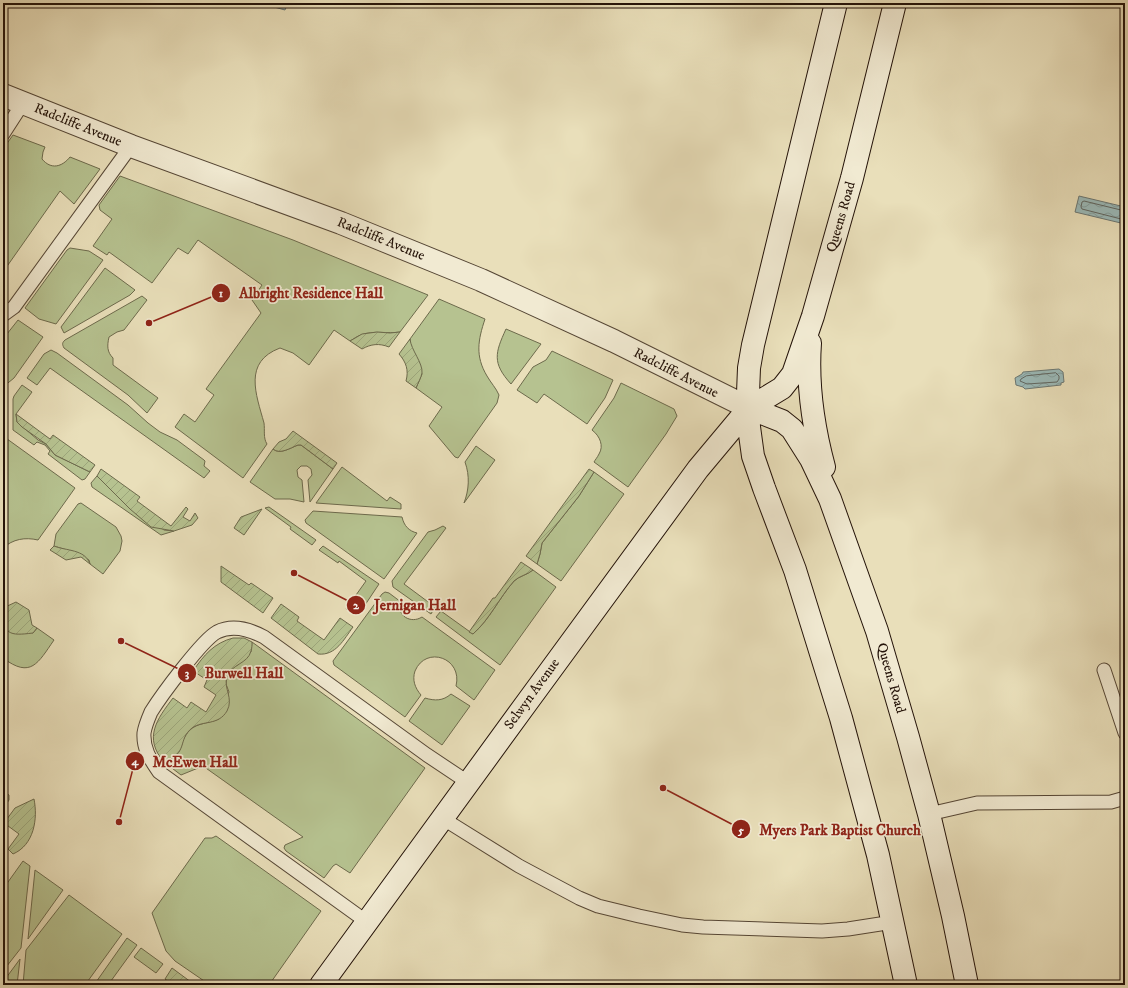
<svg xmlns="http://www.w3.org/2000/svg" width="1128" height="988" font-family="'IM FELL DW Pica',serif">
	<style>
		.green { fill: #b6c290; stroke: #6d6a4c }
		.garden { fill: url(#garden-furrows); stroke: #6d6a4c }
		.water { fill: url(#water-waves); stroke: #6b7773 }
		.lines { fill: none; stroke-linecap: round; stroke-linejoin: round }
		.shore { stroke: #606661; stroke-width: 1 }
		.lane-casing { stroke: #554635; stroke-width: 15 }
		.street-casing { stroke: #554635; stroke-width: 24 }
		.secondary-casing { stroke: #241309; stroke-width: 24 }
		.lane { stroke: #f1ead2; stroke-width: 13 }
		.street { stroke: #f1ead2; stroke-width: 22 }
		.secondary { stroke: #f1ead2; stroke-width: 22 }
		.labels { text-anchor: middle; dominant-baseline: central; stroke-width: 3.5; stroke-linejoin: round; paint-order: stroke }
		.street-label { font-size: 14px; fill: #241309; stroke: #f1ead2 }
		.leader { fill: none; stroke: #8f2418; stroke-width: 1.5 }
		.callout-dot { fill: #8f2418; stroke: #f1ead2; stroke-width: 1.5 }
		.mark-label { font-size: 12px; text-anchor: middle; font-weight: bold; fill: #fff }
		.callout-label { font-size: 15px; text-anchor: middle; font-weight: bold; fill: #8f2418; stroke: #f1ead2; stroke-width: 3.5; stroke-linejoin: round; paint-order: stroke }
	</style>
	<defs>
		<pattern id="garden-furrows" width="10" height="10" patternUnits="userSpaceOnUse"><rect width="10" height="10" fill="#b6c290"/><path d="M-1 1l2-2M0 10L10 0M9 11l2-2" fill="none" stroke="#9ca67b"/></pattern>
		<pattern id="water-waves" width="16" height="10" patternUnits="userSpaceOnUse"><rect width="16" height="10" fill="#9bbab9"/><path d="M0 5q4-4 8 0t8 0" fill="none" stroke="#859f9e"/></pattern>
	</defs>
	<rect width="100%" height="100%" fill="#e9dfba"/>
	<filter id="stains"><feTurbulence type="fractalNoise" baseFrequency=".005" numOctaves="4"/><feColorMatrix values="0 0 0 0 .2 0 0 0 0 .09 0 0 0 0 .02 0 0 0 .5 -.17"/></filter>
	<radialGradient id="worn" r=".72"><stop offset=".6" stop-color="#630" stop-opacity="0"/><stop offset="1" stop-color="#630" stop-opacity=".3"/></radialGradient>
	<path class="green" d="M13 135 45 147 43 152 42 159C51 170 62 167 70 157L100 169 74 204 60 191 3 272V149Z
		M120 176 293 240 428 295 400 332C388 334 373 330 361 335 357 336 354 339 350 341L334 330 309 365 293 353 280 348C243 362 256 394 264 423 265 430 263 438 267 444L243 478 175 427 184 414 195 422 214 395 206 389 261 313 252 300 262 285 198 240 188 254 178 248 152 283 109 252 107 255 93 246 112 219 100 210 99 205Z
		M70 248 89 251 103 260 56 324 39 319 25 308 67 250Z
		M105 268 135 290 130 295 64 333 61 327Z
		M142 296 147 300 124 330 117 332 109 337C107 346 107 352 113 358V365L158 398 147 413 128 395 64 348C62 344 62 343 65 340Z
		M439 299 485 319C478 340 475 356 487 376 491 383 496 388 499 395L497 403 458 458 455 457 429 426 442 407 416 388 422 374 410 344V339Z
		M18 320 43 337 14 378 3 387V339Z
		M506 329 541 344 511 384C492 363 495 353 506 329Z
		M51 350 57 353 128 405 148 423 160 432 177 440 204 460 205 461 204 466 210 471 204 478 50 368 37 385 27 378 44 354Z
		M552 351 613 380 605 398 587 424 544 394 537 403 517 390 533 367 546 360Z
		M621 383 670 407 674 409 677 416 666 434 628 487 594 462C595 460 597 458 599 454 604 446 600 436 592 430L614 398Z
		M22 385 32 392 16 414 17 422 38 440 46 444 55 455 90 472 85 479 82 480 48 454 50 451 45 445 37 442 34 445 13 430V399L14 396Z
		M3 436 75 488 38 540C25 537 13 539 3 548Z
		M298 445H301L333 469 310 502 308 480 312 475 311 469 307 466H301L297 470 298 477 302 480 304 502 290 499H275L250 482 273 449C280 455 290 448 298 445Z
		M476 446 495 460 464 503C469 490 470 476 465 462Z
		M342 467 387 501 390 497 401 504V509L316 503Z
		M594 472 624 494 561 581 537 564 540 554 542 543 579 496Z
		M97 476 111 489 164 530 174 531 161 535 92 487 91 483Z
		M81 503 116 527 121 536 122 541 120 551 103 574 90 564 89 560 70 551 54 546 56 534 78 504Z
		M269 507 316 540 312 545 290 529 291 527 265 508Z
		M313 511 402 517C404 526 409 531 417 533L384 579 306 523 305 520Z
		M443 526 446 528 404 584 435 607 431 614 393 587 392 581 428 532 435 530Z
		M323 546 379 584 361 611C355 615 352 613 346 609L366 581 339 561 338 563 319 550Z
		M533 570 556 587 500 665 436 617 441 611 473 634C490 619 499 598 514 581 519 576 527 575 533 570Z
		M385 592 389 593 401 602C396 616 411 624 422 617L495 670 474 700 456 686C463 658 426 645 415 671 412 680 415 688 421 695L405 717 334 665 333 661 382 594Z
		M3 614 5 624 33 633 37 628 54 640C38 663 31 679 3 658Z
		M252 642 425 768 350 873 336 864 333 866 324 878 286 851 284 848 285 845 303 837 203 766 181 775 164 762C187 753 177 743 190 730 197 723 210 723 219 719L229 692 226 684 227 677 231 669 239 664 251 652Z
		M451 694 470 706 442 745 409 721 425 698C435 701 443 701 451 694Z
		M3 791 9 795V800L3 809Z
		M216 836 321 911 269 985H210L175 961 166 951 152 913 205 838H212Z
		M23 861 30 866 21 948 3 971V889Z
		M35 870 63 890 28 939Z
		M69 895 122 934 85 985H23L26 950Z
		M127 938 137 945 108 985H94Z
		M141 948 163 964 156 973 134 957Z
		M20 959 17 985H3V982Z"/>
	<path class="garden" d="M377 332 390 333 400 332 389 347C379 343 371 344 362 349L350 341 362 334Z
		M410 339C411 350 423 363 422 373 421 378 418 383 416 388L406 381C409 370 406 362 399 354Z
		M16 414 50 439 53 435 95 465 90 472 55 455 46 444 22 427 17 422Z
		M293 431 337 463 333 469 301 445H298C290 448 280 455 273 449L279 442 286 439Z
		M101 469 140 497 137 501 171 526 186 507 188 509 183 517 190 521 195 513 198 518 192 525 174 531 151 527 130 509 97 476Z
		M589 469 594 472 579 496 542 543 540 554 537 564 526 556Z
		M262 509 244 535 234 528 241 517Z
		M54 546C66 551 85 549 90 564L81 557 66 560 50 550Z
		M521 562 533 570C527 575 519 576 514 581 499 598 490 619 473 634L469 632 493 598H495Z
		M221 566 249 585 251 583 273 598 263 613 221 582Z
		M16 602 29 610 32 625 37 628 33 633C9 636 3 635 3 608Z
		M281 604 299 617 297 621 324 640 340 618 353 627C344 639 336 656 318 654L271 618Z
		M233 638H244L252 642C252 645 252 648 251 651 248 664 231 664 227 677 223 688 234 698 227 711 218 726 203 720 192 728 177 740 189 753 164 762 143 738 157 719 173 698L187 708 191 702 206 712 216 695 204 687 207 680 193 671C204 655 214 643 233 638Z
		M34 799C38 819 34 845 13 854L8 849 19 834 4 823 15 808Z
		M172 968 195 985H173L165 979Z"/>
	<path class="water" d="M272 3H288L285 10 274 7Z
		M1079 196 1125 207V224L1075 212Z
		M1059 369 1063 372 1064 382 1061 383V385L1025 389 1023 387 1016 385 1015 378 1022 374 1023 372Z"/>
	<g class="lines">
		<path class="shore" d="M1125 211 1084 201 1082 202 1081 207 1082 209 1125 220
			M1056 373 1059 376V379L1057 382 1027 384 1020 381 1021 379 1026 376Z"/>
		<defs>
			<path id="lane" d="M3 134 23 103
				M3 315 14 307 131 146
				M1104 670 1125 733
				M929 814 977 803 1111 802 1125 798
				M442 818 519 866 579 898 598 906 639 916 682 925 703 927 822 931 848 929 893 922
				M367 922 159 772C150 759 143 749 144 733 145 726 148 719 151 712 161 696 202 640 217 632 233 624 249 629 264 637L427 755 469 783"/>
			<path id="street" d="M3 95 131 146 341 223 481 280 614 341 749 408"/>
			<path id="secondary" d="M836 3 753 345 749 368 748 393 749 427 753 456 764 488 795 570 841 718 878 855 906 985
				M810 343C807 385 813 426 824 467
				M749 408 782 421 792 429 811 459 830 499 877 631 908 737 929 814 953 916 967 985
				M321 985 528 701 698 469 749 408 782 388 793 374 813 316 852 178 895 3"/>
		</defs>
		<use href="#lane" class="lane-casing"/>
		<use href="#street" class="street-casing"/>
		<use href="#secondary" class="secondary-casing"/>
		<use href="#lane" class="lane"/>
		<use href="#street" class="street"/>
		<use href="#secondary" class="secondary"/>
	</g>
	<g class="labels">
		<g class="street-label">
			<text transform="translate(78 125) rotate(22)">Radcliffe Avenue</text>
			<text transform="translate(841 217) rotate(-74)">Queens Road</text>
			<text transform="translate(381 239) rotate(22)">Radcliffe Avenue</text>
			<text transform="translate(676 373) rotate(27)">Radcliffe Avenue</text>
			<text transform="translate(891 678) rotate(74)">Queens Road</text>
			<text transform="translate(532 694) rotate(-54)">Selwyn Avenue</text>
		</g>
	</g>
	<path class="leader" d="M149 323L221 293M294 573L356 605M121 641L187 673M119 822L135 761M663 788L741 829"/>
	<g class="callout-dot">
		<circle cx="149" cy="323" r="4"/>
		<circle cx="294" cy="573" r="4"/>
		<circle cx="121" cy="641" r="4"/>
		<circle cx="119" cy="822" r="4"/>
		<circle cx="663" cy="788" r="4"/>
		<circle cx="221" cy="293" r="10"/>
		<circle cx="356" cy="605" r="10"/>
		<circle cx="187" cy="673" r="10"/>
		<circle cx="135" cy="761" r="10"/>
		<circle cx="741" cy="829" r="10"/>
	</g>
	<g class="mark-label">
		<text x="221" y="297">1</text>
		<text x="356" y="609">2</text>
		<text x="187" y="677">3</text>
		<text x="135" y="765">4</text>
		<text x="741" y="834">5</text>
	</g>
	<g class="callout-label">
		<text x="311" y="298">Albright Residence Hall</text>
		<text x="415" y="610">Jernigan Hall</text>
		<text x="244" y="678">Burwell Hall</text>
		<text x="195" y="767">McEwen Hall</text>
		<text x="840" y="835">Myers Park Baptist Church</text>
	</g>
	<rect width="1128" height="988" fill="none" stroke="#e9dfba" stroke-width="16"/>
	<rect x="4" y="4" width="1120" height="980" fill="none" stroke="#241309" stroke-width="2"/>
	<rect x="8" y="8" width="1112" height="972" fill="none" stroke="#241309"/>
	<rect width="100%" height="100%" filter="url(#stains)"/>
	<rect width="100%" height="100%" fill="url(#worn)"/>
</svg>
